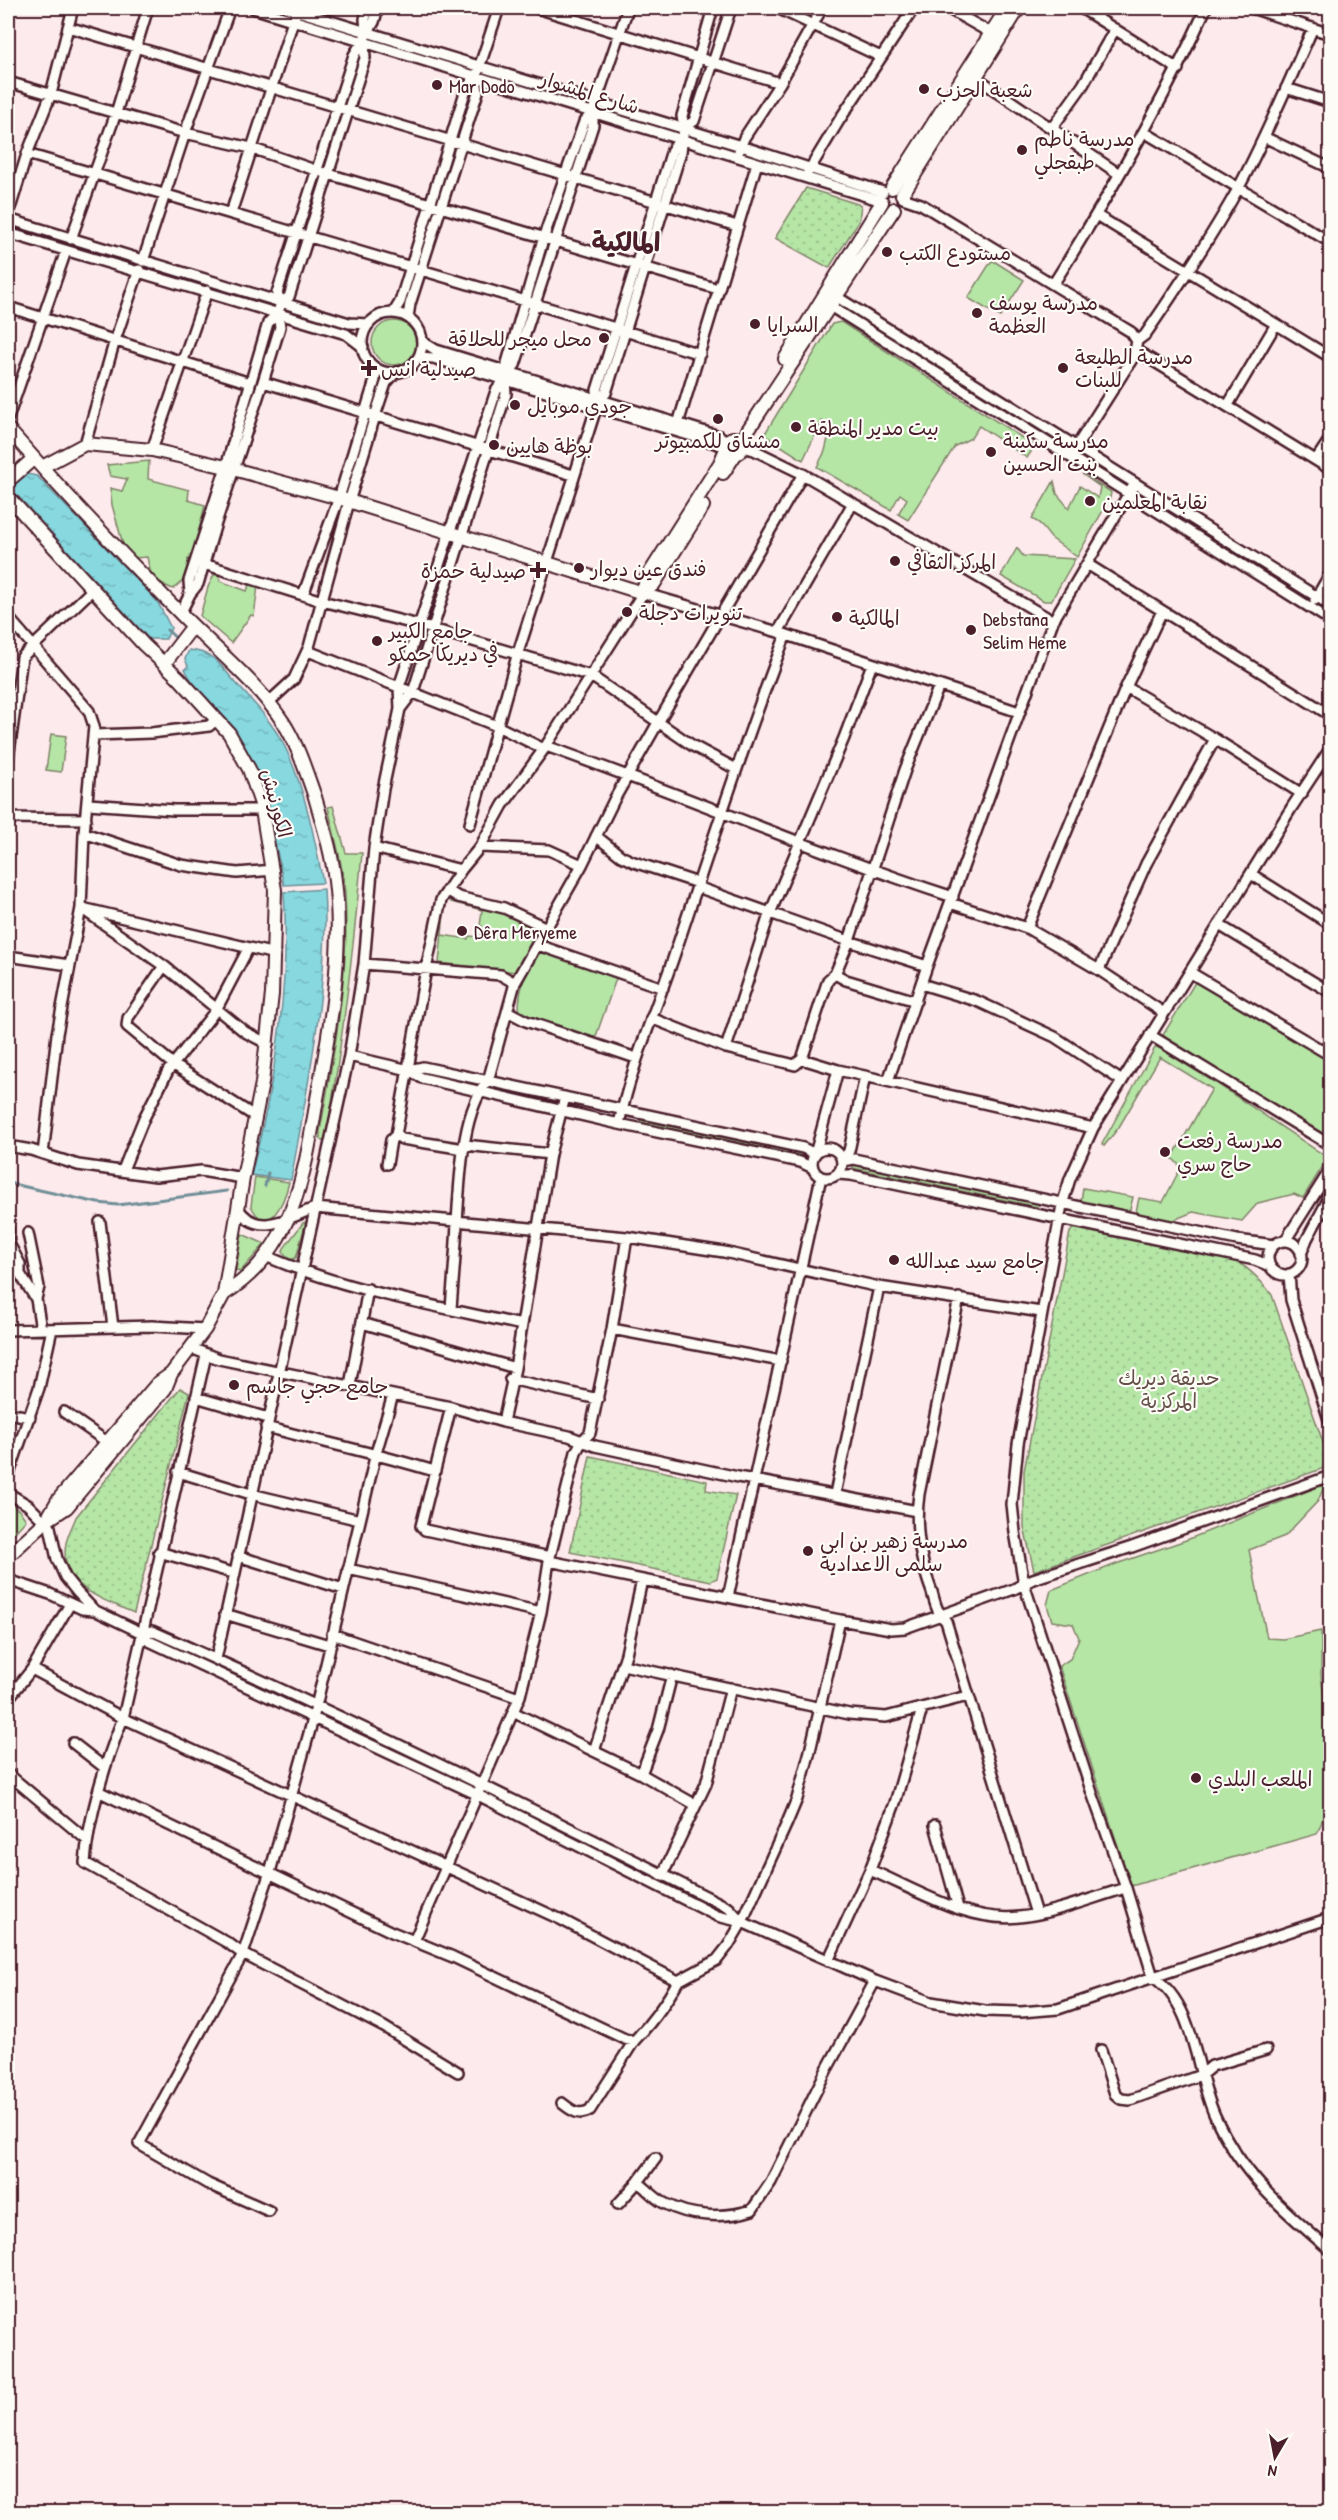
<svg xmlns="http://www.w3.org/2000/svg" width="1338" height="2520" font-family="'Patrick Hand','Playpen Sans Arabic',sans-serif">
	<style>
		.grass { fill: #b5e6a6; stroke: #808268; stroke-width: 1.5 }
		.cemetery { fill: url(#cemetery-stones); stroke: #808268; stroke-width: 1.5 }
		.park { fill: url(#park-dots); stroke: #808268; stroke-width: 1.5 }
		.water { fill: url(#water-ripples); stroke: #6f8e97; stroke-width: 1.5 }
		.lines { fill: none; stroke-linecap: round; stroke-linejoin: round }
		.stream { stroke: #6f8e97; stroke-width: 3 }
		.street-casing { stroke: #4a1f2b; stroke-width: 14 }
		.secondary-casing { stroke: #4a1f2b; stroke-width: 16 }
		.street { stroke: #fdfcf7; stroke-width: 9 }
		.secondary { stroke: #fdfcf7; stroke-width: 12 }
		.poi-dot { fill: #4a1f2b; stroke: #fdfcf7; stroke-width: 2 }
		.labels { text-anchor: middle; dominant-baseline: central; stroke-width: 4.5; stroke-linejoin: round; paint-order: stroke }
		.poi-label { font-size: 20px; fill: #4a1f2b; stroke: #fdfcf7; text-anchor: start }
		.street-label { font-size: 20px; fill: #4a1f2b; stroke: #fdfcf7 }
		.park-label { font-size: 20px; fill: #65514a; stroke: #fdfcf7 }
		.district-label { font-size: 26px; font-weight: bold; fill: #4a1f2b; stroke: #fdfcf7 }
	</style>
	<defs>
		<pattern id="cemetery-stones" width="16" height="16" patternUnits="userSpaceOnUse" patternTransform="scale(1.5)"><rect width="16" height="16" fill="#b5e6a6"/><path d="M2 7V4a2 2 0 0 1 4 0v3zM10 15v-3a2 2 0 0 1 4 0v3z" fill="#9dc58f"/></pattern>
		<pattern id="park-dots" width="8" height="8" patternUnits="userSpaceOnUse" patternTransform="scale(1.5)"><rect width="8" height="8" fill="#b5e6a6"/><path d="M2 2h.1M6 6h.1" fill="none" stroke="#9dc58f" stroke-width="1.8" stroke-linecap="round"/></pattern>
		<pattern id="water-ripples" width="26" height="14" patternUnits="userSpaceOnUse" patternTransform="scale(1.5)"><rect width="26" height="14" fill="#87d8df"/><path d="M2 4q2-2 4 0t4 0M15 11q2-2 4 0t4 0" fill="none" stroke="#76b9c0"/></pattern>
	</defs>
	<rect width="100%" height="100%" fill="#fdeaec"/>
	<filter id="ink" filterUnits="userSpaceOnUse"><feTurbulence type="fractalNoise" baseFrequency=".0167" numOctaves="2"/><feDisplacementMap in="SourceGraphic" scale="12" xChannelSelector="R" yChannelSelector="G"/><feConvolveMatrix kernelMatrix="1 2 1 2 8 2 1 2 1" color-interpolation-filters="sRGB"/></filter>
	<g filter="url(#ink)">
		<path class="grass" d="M992 260 1024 280 1000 317 968 298Z
			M854 312 1060 442 1058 445 852 315Z
			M372 343a22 22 0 1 1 44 0a22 22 0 1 1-44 0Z
			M841 322 1035 446 1027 458 979 426 971 438 955 446 908 520 898 514 907 499 900 494 891 510 817 467 825 451 830 430 822 421 803 460 764 435 832 324Z
			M149 461 148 479 189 490 188 500 205 505 192 559H188L187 577 173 589C153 581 151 579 147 557L134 558 124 548 112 505 110 488 122 491 127 479 110 476 107 465Z
			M1082 474 1111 492 1110 498 1077 557 1051 538 1039 523 1032 519 1054 481 1057 494 1069 508 1080 486 1098 498 1100 487Z
			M1153 499 1303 594 1301 597 1151 502Z
			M1017 548 1023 556 1075 559 1051 601H1044L1001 576Z
			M214 575H219L220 581 247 591 249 585 258 586 254 616 251 615 231 643 200 616 208 587Z
			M51 734 66 736 61 772 46 770Z
			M333 806 346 853H362C354 945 343 1036 328 1127L325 1139 322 1141 320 1139V1131C334 1054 350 972 345 893 343 863 334 836 328 807Z
			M448 897 501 910 540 926 516 972 439 963 444 912 442 935 468 939 469 936 480 937 482 926H480L482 910 451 902Z
			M544 950 618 973 595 1039 527 1017 519 1009C519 990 527 959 544 950Z
			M1197 979 1330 1062V1142L1184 1053 1163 1035Z
			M1156 1046 1216 1083 1328 1158 1303 1198 1294 1194 1258 1203 1242 1221 1193 1212 1171 1221 1135 1216 1139 1198 1163 1202 1181 1167 1172 1158 1212 1089 1160 1057 1119 1127 1104 1146 1102 1144Z
			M640 1120 802 1154V1157L640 1123Z
			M853 1165 1039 1204 1038 1207 853 1168Z
			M255 1177 289 1182C285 1199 269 1241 251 1206Z
			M1083 1188 1133 1197 1129 1213 1081 1202Z
			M306 1222 296 1258 290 1260 283 1252 284 1248 303 1223Z
			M242 1234 265 1244 240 1272 236 1270Z
			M1325 1484 1318 1501 1285 1536 1249 1550 1267 1638 1283 1639 1321 1631V1675L1330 1744V1800L1317 1834 1131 1886 1059 1666 1070 1659 1079 1638 1073 1624 1052 1621 1047 1605 1051 1590 1116 1564 1189 1539Z"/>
		<path class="cemetery" d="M8 1501 20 1511 26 1520 8 1540Z"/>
		<path class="park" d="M806 188 861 205 859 221 829 268 775 238Z
			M1078 1226 1229 1257C1248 1267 1259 1278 1272 1295L1327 1454V1467L1034 1571 1024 1527V1471L1070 1232Z
			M180 1388 189 1393 134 1613C103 1599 58 1587 66 1543 68 1534 73 1525 76 1517Z
			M590 1456 707 1481 706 1490 736 1495 717 1578 711 1581 570 1552Z"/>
		<path class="water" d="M21 473 37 476 157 601 171 628 166 639H149L14 492 13 481Z
			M189 650C214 652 220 665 236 683 254 703 274 724 286 749 305 790 315 839 323 883L284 885C274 841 268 791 246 751 230 721 201 700 185 669L188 666 185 659Z
			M324 889C330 980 307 1090 291 1180L251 1175C275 1083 290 987 284 892Z"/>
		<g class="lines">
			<path class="stream" d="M167 630 178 640
				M8 1183 98 1203 118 1205 227 1191
				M265 1186 268 1173"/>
			<defs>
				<path id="street" d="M253 8 882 201
					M288 8 741 146 883 192
					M537 8 780 83
					M777 8 881 57
					M947 8 996 36
					M1081 8 1178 69
					M1252 8 1330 34
					M68 27 737 226
					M366 31 365 19 368 8
					M977 78 1119 174
					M8 82 185 133 251 148 315 170 718 289
					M1286 88 1330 102
					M594 108 628 8
					M684 128 694 121 731 8
					M1052 128 1083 85 1115 29
					M1144 132 1330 242
					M1264 137 1330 168
					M739 151 744 138 780 83 822 8
					M27 154C252 220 476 285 700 354
					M808 172 840 119 914 8
					M903 198 921 204 1131 332 1137 341
					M231 213 295 15
					M8 215 27 154 51 94 73 8
					M1096 215 1330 357
					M8 219 349 323 369 324
					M8 233 346 334 363 347
					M71 239 116 113 148 8
					M143 261 185 133 230 8
					M1054 283C1110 194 1163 103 1206 8
					M837 297 1330 605
					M281 302 289 297 365 58 364 41
					M830 306 1330 620
					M8 307 250 383
					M394 312 400 302 466 89 476 77 499 8
					M362 343a30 30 0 1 1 60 0a30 30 0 1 1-60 0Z
					M408 317 410 304 478 92 476 77
					M423 342 436 350 719 436 727 441
					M1137 351 1330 469
					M419 357 433 358 725 446
					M263 382 573 475
					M599 399 606 393 681 152 684 128 682 116 713 8
					M1228 405 1276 324
					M8 418 66 251
					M678 424 757 163
					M85 444 115 340 139 270
					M742 447 754 450 803 474 1053 621
					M152 450 207 291
					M1073 452 1134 356 1137 341 1145 335C1178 287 1211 238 1239 187 1267 135 1289 81 1313 28
					M1316 460 1330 439
					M204 564 322 601 419 625 591 676 693 746 736 769
					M1087 564 1330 715
					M190 594 189 581 226 467 268 323 278 313
					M303 595 339 498 375 380 376 368
					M1315 600 1330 574
					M180 614 190 594 198 584 216 523 263 382 280 327 278 313 281 302 277 293 354 55 374 22 378 8
					M8 617 89 711 94 726 84 833 81 908 57 1034 43 1154
					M778 632 853 503
					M308 651 497 726 544 749
					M1126 687 1215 739 1302 794
					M268 703 294 679 309 647 349 502 375 416 386 383 396 372
					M400 709 413 692 506 394 505 380
					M94 735 151 733 209 726 217 719
					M546 746C682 794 815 852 953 897
					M1330 749 1292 807 1093 1128 1070 1179 1062 1205 1018 1444 1012 1504 1015 1532 1024 1584 1092 1793 1126 1888 1153 1977C1196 2005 1195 2072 1215 2116 1241 2174 1283 2210 1330 2250
					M8 760 22 657 92 590
					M88 804 174 810H261
					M8 818 86 819
					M470 824 517 656 599 399 597 390 672 150 681 138
					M84 833 181 865 237 873 273 870
					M596 836 621 856 634 862 698 883
					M480 847 549 850 582 865
					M374 848 461 870
					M1251 874 1330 924
					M697 887 849 941 927 966
					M447 890 458 897 504 908 547 928
					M950 903 1027 928 1099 970 1164 1013
					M81 908 164 966 245 1032 268 1044
					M82 908 275 954
					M1219 925 1330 992
					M1027 928 1126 687 1162 611
					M538 945 663 988
					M8 956 69 965
					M364 964 501 975 515 983
					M164 966 128 1018 127 1026 174 1065 256 1117
					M1099 970 1146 864 1215 739
					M1191 973 1330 1055
					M835 974 846 980 916 1001
					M921 984 977 1001 1055 1037 1122 1081
					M509 1012 526 1021 636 1058
					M651 1018 726 1048 795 1065 802 1059 838 1070 1093 1128
					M1150 1035 1330 1145
					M726 1048 768 918 844 738 872 664
					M349 1056 409 1070 422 1078 619 1124 800 1162 813 1168
					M802 1059 828 980 835 974 849 941 905 770 939 686
					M409 1070 423 1067 803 1148 815 1154 838 1070
					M865 1076 849 1151 842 1161 854 1159 1237 1240 1274 1245
					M888 1081 927 966 1053 621 1135 483
					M619 1124C631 1067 654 1014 673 959 709 851 744 743 785 637
					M396 1135 402 1139 464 1149
					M465 1145 550 1154
					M8 1146 31 1150 78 1165 156 1176 201 1171 243 1178
					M812 1163a15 15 0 1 1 30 0a15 15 0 1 1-30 0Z
					M387 1164 391 1140 396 1135 426 969 441 900 461 870 480 847 503 805 544 749 643 593 778 632 1019 712
					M123 1170 144 1118 168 1071 216 1010 248 949
					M838 1174 851 1175 1255 1260 1270 1266
					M238 1208C257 1239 289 1217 315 1208L627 1237 724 1252 879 1287 1041 1312
					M100 1222 113 1327
					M8 1229V1242L20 1264V1274L36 1299 41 1329
					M28 1233 39 1287 36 1299
					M1285 1241 1330 1170
					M1268 1258a17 17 0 1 1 34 0a17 17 0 1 1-34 0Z
					M1301 1254 1307 1239 1330 1196
					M268 1257C348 1291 437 1306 522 1325
					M1289 1274 1291 1300 1330 1423
					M959 1298 919 1494C914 1529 920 1560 932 1592 935 1603 937 1613 946 1621L1036 1914
					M451 1309C453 1280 456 1251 457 1222 460 1182 461 1112 488 1081L515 983 582 865 615 798 659 721 803 474
					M362 1323 515 1368
					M612 1329 781 1361
					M8 1330 152 1326 205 1329
					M191 1348 219 1359 451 1407 503 1422 569 1436 595 1446 738 1477 917 1511
					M206 1355 123 1718C106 1760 88 1818 85 1863L228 1943 243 1954 384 2027 458 2072
					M510 1379 598 1399
					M350 1385 368 1289
					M196 1397 268 1418
					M451 1407 421 1526 425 1530 550 1557
					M64 1412 107 1442
					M8 1413 30 1417
					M503 1422 515 1368 550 1154 565 1097
					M266 1427C322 1442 379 1454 434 1471
					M178 1472 251 1494 360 1520
					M8 1477 39 1388 52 1329
					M8 1493 28 1505 50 1527 57 1559 65 1577 77 1592 94 1610 142 1633 149 1641 476 1794 717 1916 742 1922 875 1981 931 2002 985 2011 1021 2012 1058 2009 1330 1918
					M835 1494 879 1287
					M159 1552 233 1573
					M238 1556 343 1589
					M549 1561 840 1620 891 1629 905 1628 1014 1589 1033 1579 1132 1547 1330 1476
					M348 1569 541 1612
					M8 1580 50 1594 82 1609 94 1610
					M728 1597 821 1177
					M225 1614 329 1645
					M142 1633 152 1631C347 1717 539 1812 729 1908L742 1922
					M332 1634 519 1698
					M216 1659 349 1056 364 964 374 848 383 789 400 709 399 687 496 391C503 382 507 372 515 365L593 125V112L584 122 544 236 507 363 508 371
					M623 1665 849 1714 886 1717 968 1696
					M32 1669 123 1718 562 1920 678 1981C666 2004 651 2023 634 2041L625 2039 453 1957 392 1932 100 1792
					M8 1699 32 1669 70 1604
					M513 1712 641 1774 658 1730 672 1675
					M73 1743 105 1768
					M594 1751 626 1654 642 1580
					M8 1774 87 1840
					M641 1774 696 1805
					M935 1825 958 1908
					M870 1870C915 1889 968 1923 1019 1917 1052 1914 1094 1897 1126 1888
					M662 1876 706 1784 731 1688
					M414 1941 520 1696 541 1612 549 1561 576 1452 582 1441 590 1433 612 1329 627 1237
					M828 1961 870 1870 895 1803 922 1709
					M678 1981 717 1960 728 1946 742 1922 787 1823 797 1799 810 1751 840 1620
					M1101 2050 1115 2094 1121 2099 1130 2100 1201 2075 1212 2066 1266 2050
					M562 2103C571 2110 579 2117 590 2110L634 2041
					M656 2158 638 2182C646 2188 654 2198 664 2203 689 2217 725 2219 752 2210L771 2182 826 2071 875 1981
					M618 2204 638 2182
					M269 2211 208 2184 139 2144 243 1954 270 1872 313 1719 376 1453 393 1395"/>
				<path id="secondary" d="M892 188 1007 8
					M902 195 1019 8
					M785 359 882 202
					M8 429C64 493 122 555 182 615 216 650 256 681 283 722 298 745 306 772 315 797 323 825 332 853 335 881 344 953 330 1029 317 1099 305 1173 293 1252 224 1294
					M726 446a8 8 0 1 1 16 0a8 8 0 1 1-16 0Z
					M742 445 748 430 894 209
					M42 467 85 444 152 450 226 467 339 498 643 593
					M723 473 735 455
					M8 481 33 459
					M8 497 144 645 179 678 229 733 249 769 261 804 275 890 272 994 262 1083 243 1178 224 1294 205 1329 171 1374 165 1389 67 1507 46 1521 8 1556
					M643 593 646 579 720 463 726 449
					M643 593 654 584 703 506
					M164 664 193 626
					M46 1521 58 1500 157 1384 171 1374"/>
			</defs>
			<use href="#street" class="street-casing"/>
			<use href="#secondary" class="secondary-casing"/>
			<use href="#street" class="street"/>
			<use href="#secondary" class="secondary"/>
		</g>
	</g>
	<g class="poi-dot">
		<circle cx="437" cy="85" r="6"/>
		<circle cx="924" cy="89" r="6"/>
		<circle cx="1022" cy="150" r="6"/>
		<circle cx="887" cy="252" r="6"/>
		<circle cx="977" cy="313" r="6"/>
		<circle cx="755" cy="324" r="6"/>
		<circle cx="604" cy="338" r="6"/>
		<path d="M366 359h6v6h6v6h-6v6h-6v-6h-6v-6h6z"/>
		<circle cx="1063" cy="368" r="6"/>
		<circle cx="515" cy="405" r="6"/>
		<circle cx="718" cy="419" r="6"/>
		<circle cx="796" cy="427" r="6"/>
		<circle cx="494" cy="445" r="6"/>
		<circle cx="991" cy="452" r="6"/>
		<circle cx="1090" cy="501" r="6"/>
		<circle cx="895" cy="561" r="6"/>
		<circle cx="579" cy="568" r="6"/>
		<path d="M535 561h6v6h6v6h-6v6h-6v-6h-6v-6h6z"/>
		<circle cx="627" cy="612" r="6"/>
		<circle cx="837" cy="617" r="6"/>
		<circle cx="971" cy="630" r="6"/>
		<circle cx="377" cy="641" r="6"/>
		<circle cx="462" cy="931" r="6"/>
		<circle cx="1165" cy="1152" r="6"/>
		<circle cx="894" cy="1260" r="6"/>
		<circle cx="234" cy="1385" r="6"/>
		<circle cx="808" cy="1551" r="6"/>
		<circle cx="1196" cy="1778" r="6"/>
	</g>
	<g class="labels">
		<g class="poi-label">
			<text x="449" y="85">Mar Dodo</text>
			<text x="936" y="89">شعبة الحزب</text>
			<text x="1034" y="138">مدرسة ناطم<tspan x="1034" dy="23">طبقجلي</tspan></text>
			<text x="899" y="252">مستودع الكتب</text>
			<text x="989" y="302">مدرسة يوسف<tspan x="989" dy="23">العظمة</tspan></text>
			<text x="767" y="324">السرايا</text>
			<text x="592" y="338" text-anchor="end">محل ميجر للحلاقة</text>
			<text x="1075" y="356">مدرسة الطليعة<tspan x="1075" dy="23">للبنات</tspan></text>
			<text x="381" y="368">صيدلية انس</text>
			<text x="527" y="405">جودي موبايل</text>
			<text x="808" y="427">بيت مدير المنطقة</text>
			<text x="718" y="440" text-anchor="middle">مشتاق للكمبيوتر</text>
			<text x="1003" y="440">مدرسة سكينة<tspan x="1003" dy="23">بنت الحسين</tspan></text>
			<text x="506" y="445">بوظة هايين</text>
			<text x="1102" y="501">نقابة المعلمين</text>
			<text x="907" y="561">المركز الثقافي</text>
			<text x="591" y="568">فندق عين ديوار</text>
			<text x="526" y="570" text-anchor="end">صيدلية حمزة</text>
			<text x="639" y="612">تنويرات دجلة</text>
			<text x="849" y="617">المالكية</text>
			<text x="983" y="618">Debstana<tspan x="983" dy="23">Selim Heme</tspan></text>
			<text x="389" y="630">جامع الكبير<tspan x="389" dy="23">في ديريكا حمكو</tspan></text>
			<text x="474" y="931">Dêra Meryeme</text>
			<text x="1177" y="1140">مدرسة رفعت<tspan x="1177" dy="23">حاج سري</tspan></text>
			<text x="906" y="1260">جامع سيد عبدالله</text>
			<text x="246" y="1385">جامع حجي جاسم</text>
			<text x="820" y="1540">مدرسة زهير بن ابي<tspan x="820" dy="23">سلمى الاعدادية</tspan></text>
			<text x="1208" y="1778">الملعب البلدي</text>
		</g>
		<g class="street-label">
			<text transform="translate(590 92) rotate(17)">شارع المشوار</text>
			<text transform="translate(277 803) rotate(75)">الكورنيش</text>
		</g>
		<g class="park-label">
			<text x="1169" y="1377">حديقة ديريك<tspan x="1169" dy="23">المركزية</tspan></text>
		</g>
		<g class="district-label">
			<text x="626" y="241">المالكية</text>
		</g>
	</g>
	<rect width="1338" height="2520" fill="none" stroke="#fdfcf7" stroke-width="30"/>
	<rect x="15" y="15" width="1308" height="2490" fill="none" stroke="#4a1f2b" stroke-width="2" filter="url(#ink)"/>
	<g transform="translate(1275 2457) rotate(190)" stroke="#fdfcf7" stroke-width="4.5" paint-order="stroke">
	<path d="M0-4.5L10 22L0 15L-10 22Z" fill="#4a1f2b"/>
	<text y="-9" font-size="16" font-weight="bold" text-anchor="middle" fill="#4a1f2b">N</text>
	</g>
</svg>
